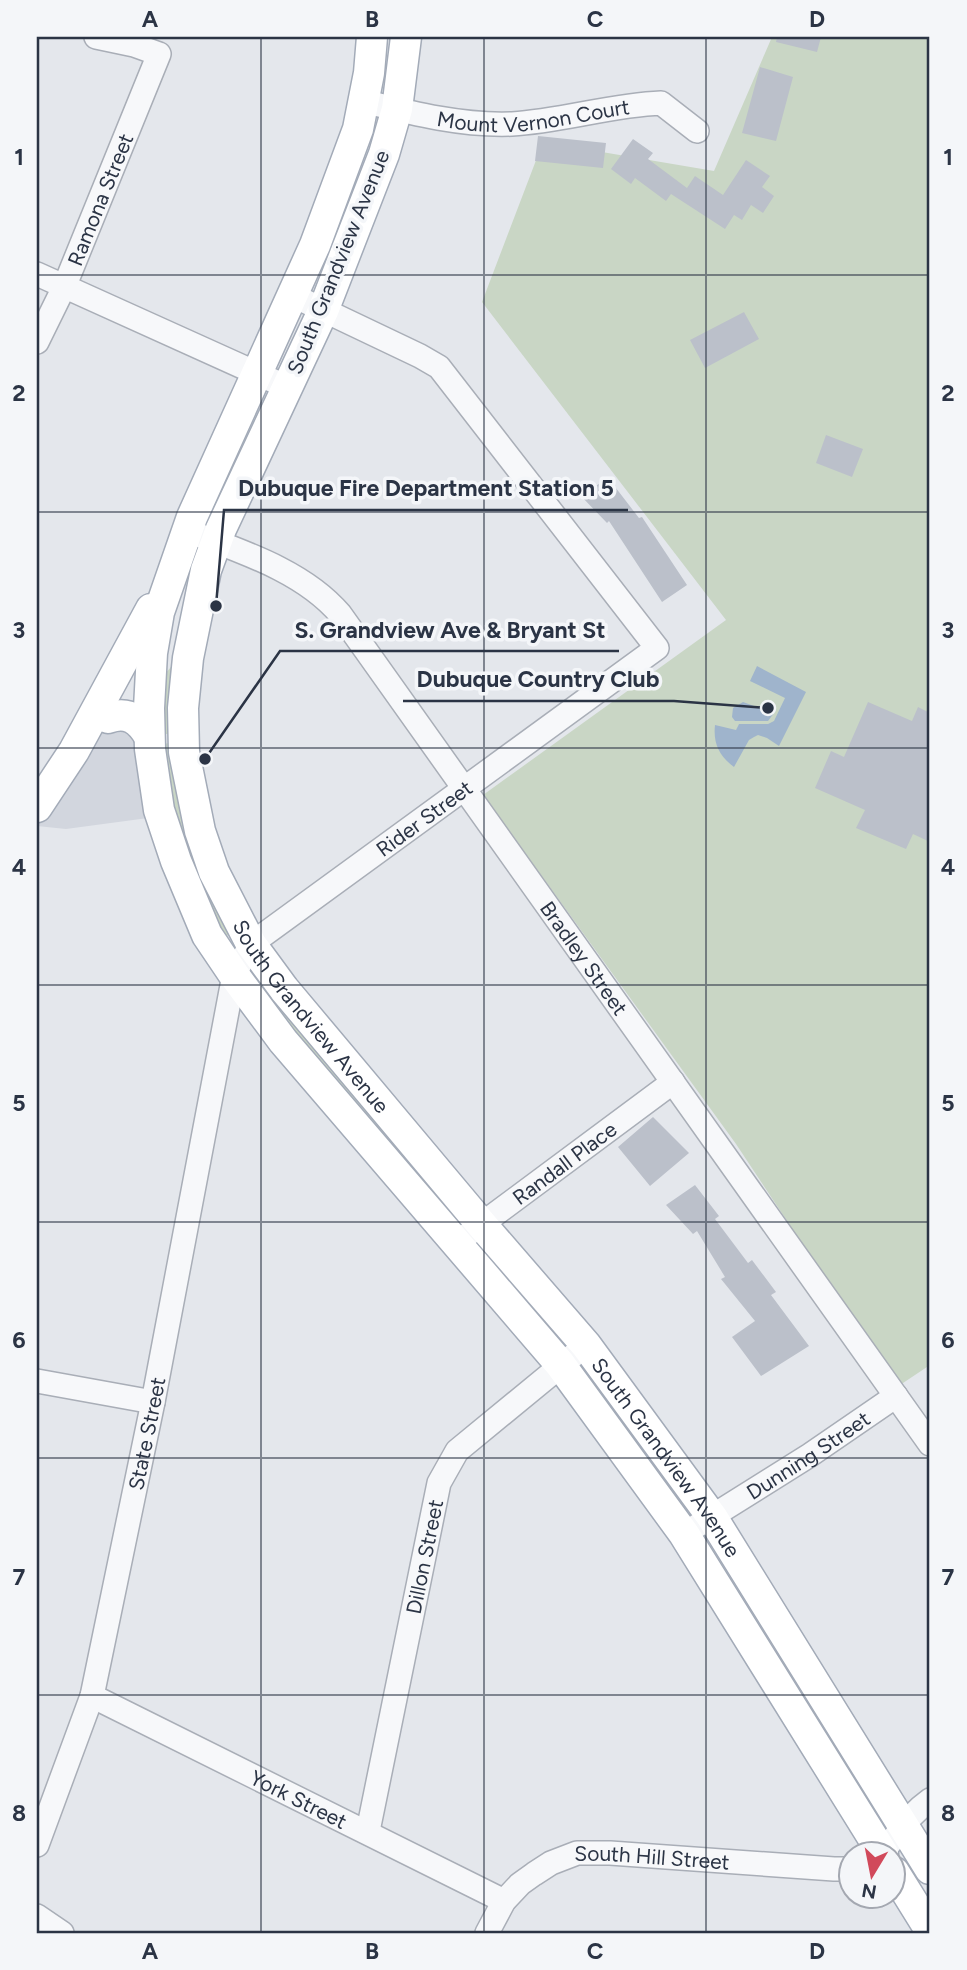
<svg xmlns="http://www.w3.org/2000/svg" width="967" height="1970" font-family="Figtree,sans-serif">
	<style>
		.built { fill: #d2d6de }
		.green { fill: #c9d6c5 }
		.water { fill: #9fb4cc }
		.building { fill: #bbc0ca }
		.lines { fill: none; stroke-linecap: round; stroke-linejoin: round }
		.minor-casing { stroke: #a9aeb7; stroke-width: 26 }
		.major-casing { stroke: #a3abb8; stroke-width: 33 }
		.minor { stroke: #f7f8fa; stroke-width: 23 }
		.major { stroke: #fff; stroke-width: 30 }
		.grid { fill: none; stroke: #2b3445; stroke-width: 2; stroke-opacity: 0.55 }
		.labels { text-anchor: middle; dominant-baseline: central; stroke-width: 7; stroke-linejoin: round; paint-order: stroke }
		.street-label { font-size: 21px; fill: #2b3445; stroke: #f4f6f9 }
		.leader { fill: none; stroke: #2b3445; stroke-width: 2.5 }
		.callout-dot { fill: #2b3445; stroke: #f4f6f9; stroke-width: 2.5 }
		.callout-label { font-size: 23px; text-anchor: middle; font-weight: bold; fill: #2b3445; stroke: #f4f6f9; stroke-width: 7; stroke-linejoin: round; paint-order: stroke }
		.neatline { fill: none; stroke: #2b3445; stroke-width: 2.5 }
		.grid-label { font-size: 23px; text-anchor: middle; font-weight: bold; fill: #2b3445 }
	</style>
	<rect width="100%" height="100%" fill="#e4e7ec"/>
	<path class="built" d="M116 723 138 740 148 818 66 829 37 826V815L103 730Z"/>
	<path class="green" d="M772 37H930V1365L897 1387 736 1144 483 795 726 620 482 302 543 142 714 171Z
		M176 661 174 734H162L165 674Z
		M176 742 230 933 226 937H224L178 837 163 744Z
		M257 978H260L454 1212 452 1215 448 1216 253 982Z"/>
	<path class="water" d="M757 666 806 692 779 746 767 738 758 735 754 737 749 740 734 767C719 756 713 743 715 725L736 730 739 724H768L774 721 785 698 750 681Z
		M743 702 754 706 770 707 774 713 768 721H735L732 717 733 708Z"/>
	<path class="building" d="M777 37H821L817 52 776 42Z
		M760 67 793 77 776 141 742 133Z
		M538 136 606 143 603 168 535 161Z
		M633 139 653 153 648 159 687 188 695 176 723 195 746 160 770 176 762 187 774 196 763 213 751 205 742 220 734 215 725 229 671 194 666 201 635 178 631 184 611 169Z
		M744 312 759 339 705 368 690 340Z
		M826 435 863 449 852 477 816 463Z
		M609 479 639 518 642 517 687 585 662 602 609 521 607 523 579 494Z
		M868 702 912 721 918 707 930 713V842L913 834 906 849 856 828 865 810 815 788 831 751 844 757Z
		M653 1117 689 1153 650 1186 618 1147Z
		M695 1185 719 1216 715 1219 748 1263 752 1260 776 1292 771 1295 809 1346 761 1376 732 1337 755 1321 721 1279 725 1277 697 1231 693 1234 666 1205Z"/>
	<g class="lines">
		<defs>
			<g id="minor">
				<path id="s1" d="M363 101C411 113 461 126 512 124 562 121 611 105 661 103L697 131"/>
				<path d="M37 274 287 387"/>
				<path id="s2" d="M37 342 65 285 159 54 134 45 96 37"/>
				<path id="s3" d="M201 536C249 554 306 574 340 614L930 1444"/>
				<path id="s4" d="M455 1244 673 1082"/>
				<path d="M37 1381 153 1402"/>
				<path id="s5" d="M684 1534 810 1455 896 1396"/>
				<path id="s6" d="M92 1696 504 1901"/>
				<path id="s7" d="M368 1831 439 1483 457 1451 586 1345"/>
				<path id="s8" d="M37 1845 92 1696 153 1402 234 975 251 944 657 648 439 367 420 356 292 295"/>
				<path d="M880 1854C900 1834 905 1818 930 1800"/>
				<path d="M37 1916 62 1933"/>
				<path id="s9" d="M487 1933 504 1901 520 1884 534 1874 551 1863 577 1853H610L834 1869H852"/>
			</g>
			<g id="major">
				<path d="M372 37 369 73 358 129 315 245 192 517 159 612 152 653 149 708 150 749 159 810 176 861 207 935 234 975 283 1041 560 1364 684 1534 883 1854"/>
				<path id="s10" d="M406 37 397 109 384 154 323 311 221 529 206 570 188 658 183 708 184 752 200 831 214 872 251 944 284 989 482 1225 586 1345 712 1517 930 1869"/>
				<path d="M108 718C127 711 139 719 149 736"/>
				<path d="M37 807 74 751 151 609"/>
				<path d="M894 1872 930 1930"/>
			</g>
		</defs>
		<use href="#minor" class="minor-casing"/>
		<use href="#major" class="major-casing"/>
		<use href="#minor" class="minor"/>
		<use href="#major" class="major"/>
	</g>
	<path class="grid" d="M261 37V1933M484 37V1933M706 37V1933M37 275H930M37 512H930M37 748H930M37 985H930M37 1222H930M37 1458H930M37 1695H930"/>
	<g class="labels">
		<g class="street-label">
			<text stroke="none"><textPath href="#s1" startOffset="173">Mount Vernon Court</textPath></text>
			<text stroke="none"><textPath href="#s2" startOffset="156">Ramona Street</textPath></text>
			<text transform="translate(338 262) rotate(-68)">South Grandview Avenue</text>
			<text stroke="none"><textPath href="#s8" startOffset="1143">Rider Street</textPath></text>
			<text stroke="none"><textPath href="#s3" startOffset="583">Bradley Street</textPath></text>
			<text stroke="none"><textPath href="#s10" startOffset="1055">South Grandview Avenue</textPath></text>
			<text stroke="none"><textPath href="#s4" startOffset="136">Randall Place</textPath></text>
			<text stroke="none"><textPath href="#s8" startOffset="427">State Street</textPath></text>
			<text stroke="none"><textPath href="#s5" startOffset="147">Dunning Street</textPath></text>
			<text stroke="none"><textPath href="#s10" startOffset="1622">South Grandview Avenue</textPath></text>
			<text stroke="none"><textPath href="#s7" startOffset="280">Dillon Street</textPath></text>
			<text stroke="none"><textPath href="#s6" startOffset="231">York Street</textPath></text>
			<text stroke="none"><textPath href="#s9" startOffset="200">South Hill Street</textPath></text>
		</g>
	</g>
	<path class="leader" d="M216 606L224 510H628M205 759L280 651H619M768 708L674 701H403"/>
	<g class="callout-dot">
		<circle cx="216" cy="606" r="7"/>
		<circle cx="205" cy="759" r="7"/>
		<circle cx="768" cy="708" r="7"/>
	</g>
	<g class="callout-label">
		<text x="426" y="496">Dubuque Fire Department Station 5</text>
		<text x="450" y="638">S. Grandview Ave &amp; Bryant St</text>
		<text x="538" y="687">Dubuque Country Club</text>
	</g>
	<rect width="967" height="1970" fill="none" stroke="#f4f6f9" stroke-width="77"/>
	<g transform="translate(872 1875) rotate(190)"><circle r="33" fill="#f4f6f9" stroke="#a4a8b1" stroke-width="2"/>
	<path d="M0-5L12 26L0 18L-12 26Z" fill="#d1495b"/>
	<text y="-10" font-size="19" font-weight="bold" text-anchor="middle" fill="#2b3445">N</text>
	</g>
	<rect x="38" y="38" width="890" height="1894" class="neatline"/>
	<g class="grid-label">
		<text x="150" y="27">A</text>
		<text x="372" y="27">B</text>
		<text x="595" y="27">C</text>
		<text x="817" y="27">D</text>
		<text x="19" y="165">1</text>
		<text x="948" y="165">1</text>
		<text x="19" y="401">2</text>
		<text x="948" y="401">2</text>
		<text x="19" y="638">3</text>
		<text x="948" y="638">3</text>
		<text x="19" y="875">4</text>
		<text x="948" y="875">4</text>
		<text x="19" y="1111">5</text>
		<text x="948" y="1111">5</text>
		<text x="19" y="1348">6</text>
		<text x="948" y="1348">6</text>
		<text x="19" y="1585">7</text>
		<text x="948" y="1585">7</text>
		<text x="19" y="1821">8</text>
		<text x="948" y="1821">8</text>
		<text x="150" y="1959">A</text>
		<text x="372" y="1959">B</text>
		<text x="595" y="1959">C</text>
		<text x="817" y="1959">D</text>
	</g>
</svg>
